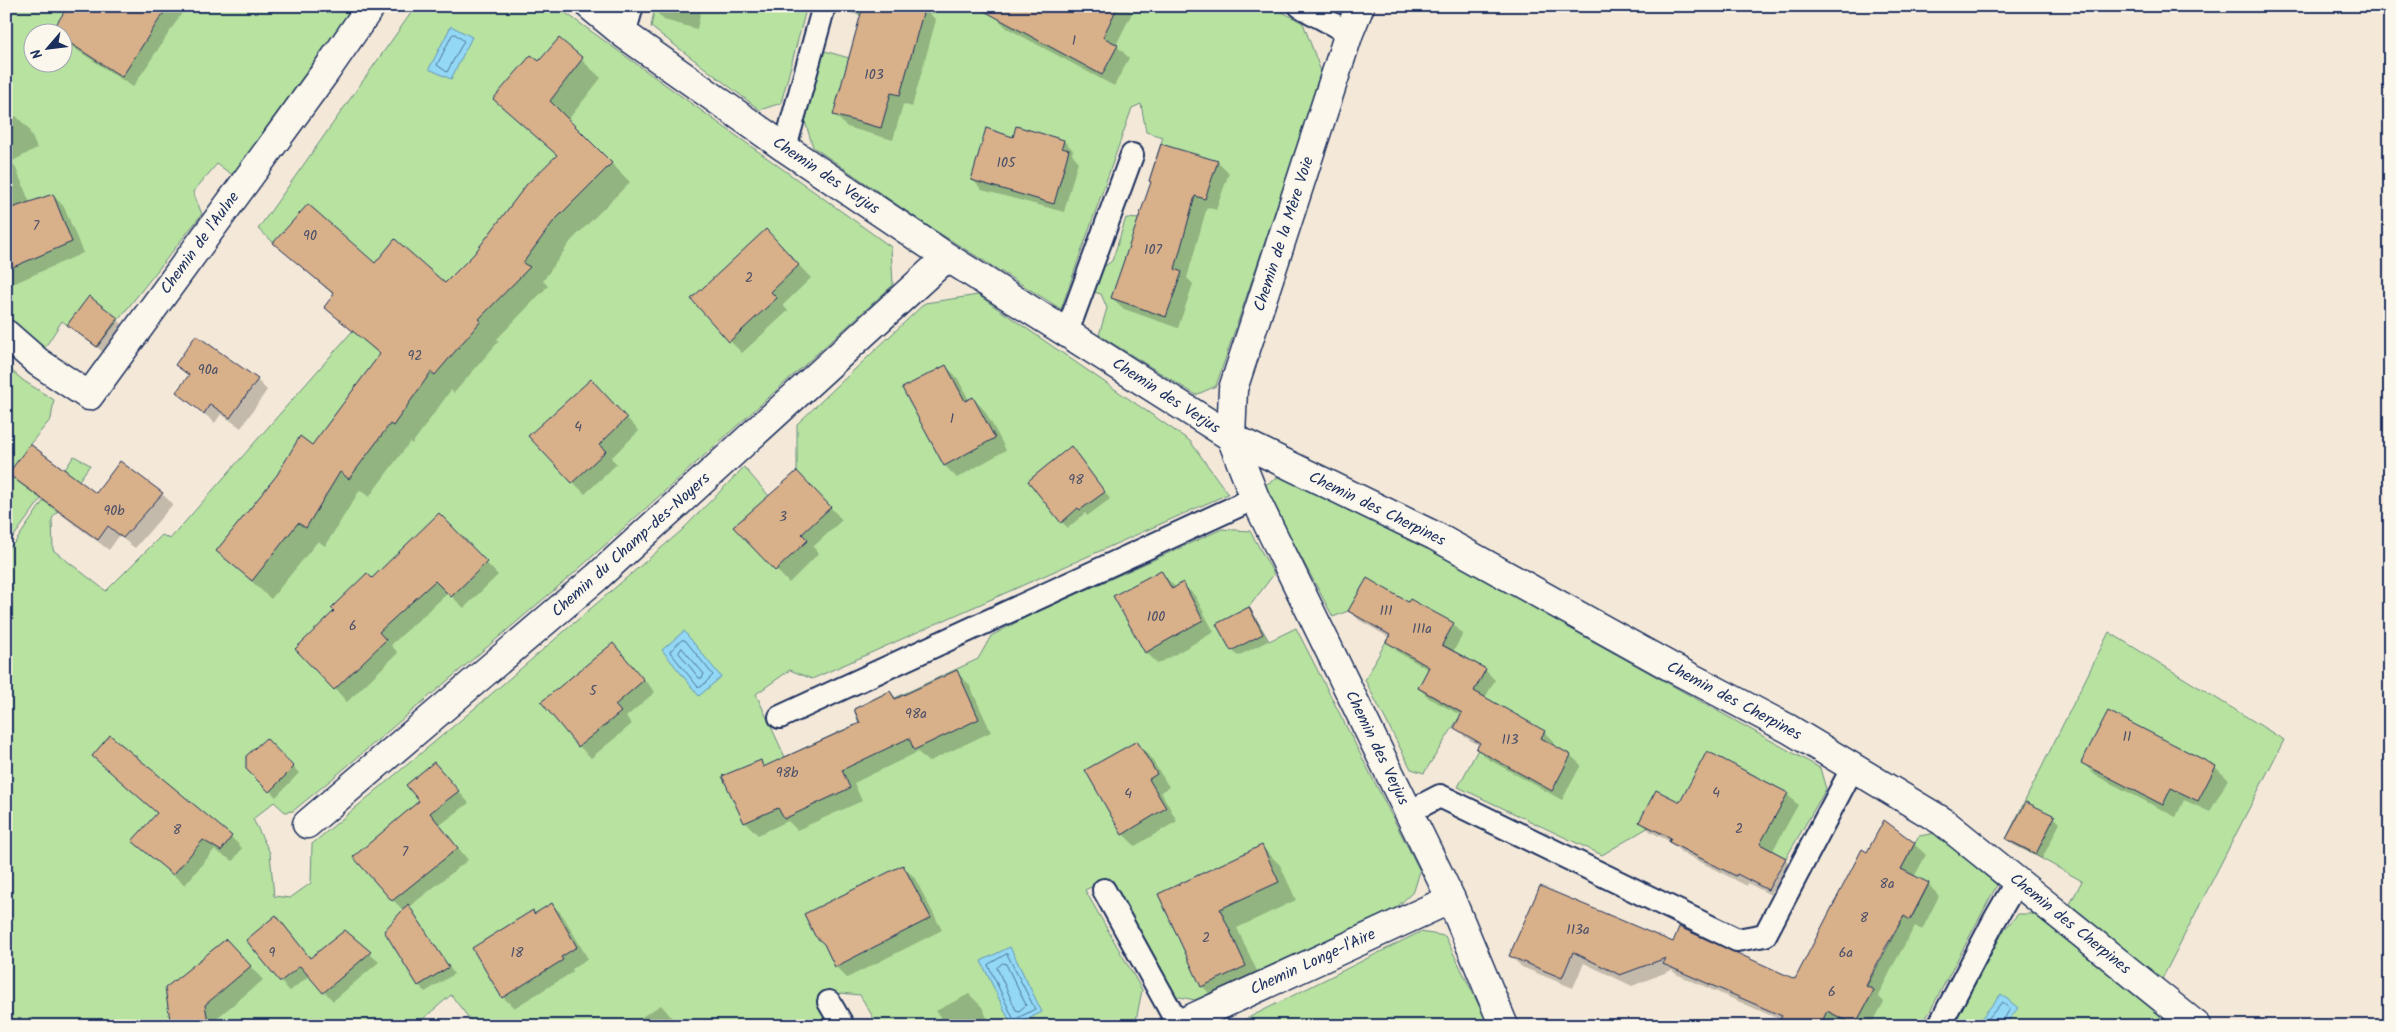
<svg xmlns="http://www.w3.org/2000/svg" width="2396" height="1032" font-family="Kalam,sans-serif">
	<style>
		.green { fill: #b7e2a0; stroke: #69887f; fill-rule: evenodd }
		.water { fill: #93d8f5; stroke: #6394b9 }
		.shadow { fill: #0003 }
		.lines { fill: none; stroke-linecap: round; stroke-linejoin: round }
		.shore { stroke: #4b739a; stroke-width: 1 }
		.building { fill: #d8b089; stroke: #1b2f5e }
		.lane-casing { stroke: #1b2f5e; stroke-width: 26 }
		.street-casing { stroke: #1b2f5e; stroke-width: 31 }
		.lane { stroke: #fbf7ec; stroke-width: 22 }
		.street { stroke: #fbf7ec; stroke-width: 28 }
		.labels { text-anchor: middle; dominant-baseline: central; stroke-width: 4.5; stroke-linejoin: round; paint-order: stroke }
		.number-label { font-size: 14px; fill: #4a4f69 }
		.street-label { font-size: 16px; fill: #1b2f5e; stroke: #fbf7ec }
	</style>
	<rect width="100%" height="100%" fill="#f4e9d8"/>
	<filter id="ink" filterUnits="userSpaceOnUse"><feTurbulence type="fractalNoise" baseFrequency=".02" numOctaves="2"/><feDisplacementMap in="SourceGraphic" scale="10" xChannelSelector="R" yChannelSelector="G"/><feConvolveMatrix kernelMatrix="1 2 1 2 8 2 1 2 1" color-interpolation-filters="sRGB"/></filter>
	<g filter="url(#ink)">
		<path class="green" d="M6 6H353L234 176 217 164 193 192 202 214 97 347 62 321 44 349 17 328 6 317ZM32 32H62V62H32Z
			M416 6H556L891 247 893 285 573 574 332 779 293 811 285 812 274 802 253 819 270 853 274 896 290 898 311 883 312 844 468 714 681 531 744 467 769 496 797 471V424L925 303 978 295 1190 441 1228 494 812 679 790 670 756 694 785 757 859 723 854 709 890 691 895 698 978 659 991 636 1028 616 1222 529 1250 531 1274 574 1249 607 1269 641 1296 628 1420 871 1414 891 1395 909 1195 1000 1175 996 1110 878 1085 890 1142 990 1135 1026H870L874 1019 860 995 840 993 818 1007 829 1026H475L451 995 424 1018 430 1026H6V551L16 541 74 456 90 465 52 519 53 550 106 591 162 535 170 539 363 319 258 229Z
			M655 6H807L781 103 760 110 651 27Z
			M835 6H1271L1303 23 1322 74 1216 386 1196 395 1099 335 1107 308 1101 294 1094 292 1102 268 1112 261 1126 218 1141 219 1152 182 1149 181 1163 137 1146 132 1141 104 1132 108 1061 309 928 226 813 147 804 118 821 50 849 58 861 15 835 8Z
			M6 366 24 381 54 400 51 419 30 444 63 469 6 547Z
			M1287 473 1485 578 1585 637 1820 768 1826 789 1786 858 1754 841 1787 793 1748 772 1702 859 1669 842 1670 838 1649 827 1602 855 1458 787 1501 706 1472 694 1486 669 1443 645 1418 688 1462 713 1424 773 1411 769 1365 680 1390 634 1348 611 1333 617 1263 486Z
			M2109 632 2284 740 2162 979 2070 904 2082 881 2006 839Z
			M1936 833 1997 885 1922 1026H1820L1827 1011 1855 1025 1874 990 1867 986 1904 916 1911 919 1929 884 1901 869 1919 836Z
			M2018 914H2036L2175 1026H1953L2004 930Z
			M1420 932 1445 936 1489 1026H1232Z"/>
		<path class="water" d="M451 26 472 37 451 79 429 69Z
			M684 631 721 677 699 696 662 650Z
			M1010 947 1042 1012 1014 1026H1012L981 961Z
			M2001 994 2018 1008 2004 1026H1975Z"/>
		<path class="shadow" d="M69 6H185L186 7 133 87 65 42 62 32 54 31Z
			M659 6H702L697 29 664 20 658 14Z
			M864 6H930L928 12 936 20 912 107 903 104 893 140 847 127 835 115Z
			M1000 6H1125L1132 13 1116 45 1129 58 1114 86 1007 28 995 16Z
			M559 39 601 78 568 120 630 182 571 241 543 281 548 286 497 339 499 341 454 393 451 390 412 444 410 442 369 497 360 490 325 546 318 541 271 599 218 551 312 447 381 356 326 307 335 296 275 243 375 265 445 285 475 255 558 156 495 98 539 63Z
			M16 116 28 128 37 148 11 162 15 166 30 203 53 195 64 207 83 253 6 287V120Z
			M1013 138 1064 141 1073 150 1072 154 1078 161 1064 212 982 190 973 180Z
			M1217 162 1229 173 1216 210 1207 207 1187 278 1193 284 1178 328 1124 309 1112 298Z
			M766 231 811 278 783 305 788 311 742 353 730 341Z
			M117 319 123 325 103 352 68 325Z
			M176 365 257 380 267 390 241 428 221 414 215 423 178 392 189 377Z
			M946 366 958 379 969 400 973 398 985 411 1006 450 957 478 945 466 904 388Z
			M604 393 639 431 611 458 617 464 585 494 573 482Z
			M1077 454 1110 499 1087 516 1085 513 1068 528 1062 522Z
			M9 474 96 494H162L173 504 135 548 119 536 109 550 20 484Z
			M810 485 842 520 813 547 819 553 789 583 735 527Z
			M439 515 498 575 464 608 448 593 391 645 398 653 347 702 335 689 371 579Z
			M1161 572 1176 588 1183 584 1195 596 1214 632 1158 664 1146 652 1115 596Z
			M1409 604 1453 624 1463 634 1453 652 1485 670 1495 680 1485 698 1544 732 1554 742 1552 745 1571 756 1581 765 1562 800 1488 759 1478 749 1480 746 1465 737 1456 727 1462 716 1429 698 1419 688 1429 670 1398 652 1388 642 1390 638 1359 620 1349 610Z
			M1248 608 1254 614 1268 641 1238 656 1232 650Z
			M613 644 655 692 626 717 632 724 591 758 579 746Z
			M956 672 969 684 991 732 928 762 918 752 854 783 862 801 797 830 788 821 758 835 745 822 760 761 766 767 861 724 890 693 896 699Z
			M266 740 299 773 276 797 248 769Z
			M1136 742 1149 755 1169 787 1161 792 1177 821 1135 846 1123 834Z
			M2083 763 2215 767 2228 779 2210 812 2184 800 2176 817 2095 775Z
			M434 764 469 803 440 825 468 860 409 907 454 974 425 992 419 985 385 931 404 911 393 900 421 801Z
			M1787 794 1798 805 1772 852 1785 859 1796 870 1780 900 1748 883 1747 886 1681 852 1671 842 1651 832 1640 821 1681 804Z
			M2054 817 2060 823 2042 859 2013 845 2007 839Z
			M231 837 242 848 233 861 214 850 185 885 134 841Z
			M1914 844 1926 855 1914 877 1928 884 1939 896 1922 930 1915 926 1895 962 1878 996 1884 1002 1871 1026H1847L1839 1022 1837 1026H1778L1781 1020 1676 974 1672 970 1632 986 1584 963 1573 988 1522 967 1510 956 1674 944 1795 980 1868 853Z
			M1262 847 1280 865 1296 900 1237 928 1263 984 1220 1004 1202 986 1159 894Z
			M902 866 914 877 942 930 847 978 836 967 826 945Z
			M552 904 563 916 588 959 572 969 573 972 514 1008 503 997 532 912 535 915Z
			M285 926 311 959 345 932 379 962 333 1001 310 975 290 991 280 981Z
			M238 953 263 980 217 1018 219 1026H172Z
			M969 994 982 1007 991 1026H925L941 1017 936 1011Z
			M661 1005 679 1026H627Z
			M2050 1019 2059 1026H2045Z"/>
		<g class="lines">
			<path class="shore" d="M455 34 464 41 447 72 437 65 452 35Z
				M682 640H685L713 675 701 687H698L670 652Z
				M682 648 704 674 702 678H699L679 653Z
				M1007 954 1035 1009 1016 1019 1013 1018 988 965Z
				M1003 963 1006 964 1026 1005 1019 1011 1016 1010 997 968Z
				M1982 1026 2002 1002 2010 1009 2000 1026"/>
		</g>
		<path class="building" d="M68 6H168L122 77 62 38V32L52 31Z
			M863 6H925L900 95 891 93 881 128 833 115Z
			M975 6H1118L1103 37 1118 45 1102 75Z
			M559 38 583 58 550 101 612 163 553 222 523 263 530 267 479 319 481 321 435 375 431 372 393 426 390 424 349 479 340 472 306 528 298 523 252 581 216 551 277 475 300 436 312 445 380 354 324 307 334 294 273 243 308 204 375 263 395 239 445 283 474 254 527 184 557 155 493 99 531 55 539 61Z
			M1016 126 1064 140 1062 148 1069 150 1054 204 971 180 986 128 1013 137Z
			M1161 144 1218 161 1205 199 1195 196 1175 269 1182 272 1166 317 1111 298 1151 182 1149 181Z
			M53 194 72 242 6 270V210Z
			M766 229 799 265 771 292 777 298 729 342 691 299Z
			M89 296 118 318 97 347 67 325Z
			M196 335 258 379 230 418 210 404 204 414 176 392 189 375 175 365Z
			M946 365 965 401 973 397 995 438 944 466 902 388Z
			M591 379 627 418 599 445 606 451 572 483 528 436Z
			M30 444 96 493 120 461 163 493 123 538 108 526 98 540 8 474Z
			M1071 446 1105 492 1080 510 1078 508 1061 523 1028 481Z
			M797 471 831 507 802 534 808 540 775 571 733 527Z
			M439 513 487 562 451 597 435 581 379 632 386 640 334 690 295 649 334 611 331 608 367 573 372 578Z
			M1161 570 1172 589 1183 582 1203 620 1145 653 1113 596Z
			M1367 578 1408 602 1410 599 1454 623 1442 645 1486 669 1474 691 1545 731 1541 738 1571 755 1552 791 1476 749 1480 743 1454 728 1462 713 1418 688 1429 667 1386 642 1390 635 1348 611Z
			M1249 607 1263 634 1231 651 1216 624Z
			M613 643 644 680 615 705 621 712 578 747 541 702Z
			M957 670 979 719 914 750 909 738 842 770 850 788 784 819 778 808 744 823 722 776 761 760 763 767 860 723 854 709 890 691 895 699Z
			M2108 711 2216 766 2198 801 2171 788 2163 805 2081 763Z
			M110 735 232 836 221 851 203 840 173 875 132 841 157 813 92 756Z
			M266 738 294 767 269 792 246 769V756Z
			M1137 741 1157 774 1149 779 1166 808 1122 835 1085 770Z
			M1707 751 1788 793 1760 844 1786 858 1768 890 1737 874 1736 876 1702 859 1669 842 1671 838 1639 822 1656 790 1680 802Z
			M434 762 459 791 430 813 458 848 392 901 353 857 419 801 406 785Z
			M2026 802 2055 816 2036 854 2006 839Z
			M1884 820 1915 843 1901 869 1929 883 1910 920 1904 916 1884 950 1866 986 1874 990 1855 1025 1827 1011 1820 1026H1776L1782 1016 1663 964 1666 958 1620 975 1573 952 1562 978 1509 956 1540 886 1673 942 1679 927 1795 979 1862 849 1867 852Z
			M1262 845 1279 882 1220 909 1246 966 1201 987 1158 894Z
			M903 865 931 918 835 967 824 944 815 936 804 914Z
			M552 903 577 947 561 957 563 960 502 998 472 948 533 910 534 914Z
			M408 904 449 967 418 986 384 931Z
			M276 915 310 958 345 930 371 952 323 993 300 966 280 982 246 940Z
			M226 939 251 966 205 1005 209 1026H171L165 988Z"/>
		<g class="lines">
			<defs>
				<path id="lane" d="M1300 6 1349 33
					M624 34 632 6
					M785 148 824 6
					M1067 332 1132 155
					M780 717 1255 498
					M1409 812 1440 796 1737 940 1765 935 1853 767
					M1104 890 1179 1026
					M829 1002 843 1026
					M1939 1026 1994 921 2017 881"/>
				<path id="street" d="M590 6 624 34 785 148 947 257 1231 437 1255 498 1451 899 1504 1026
					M1360 6 1349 33 1233 389 1231 437 1435 536 1671 667 1789 729 1942 821 2197 1026
					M6 334 38 362 89 396 324 74 371 6
					M307 824 597 577 947 257
					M1175 1026 1451 899"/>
			</defs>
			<use href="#lane" class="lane-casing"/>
			<use href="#street" class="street-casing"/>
			<use href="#lane" class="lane"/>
			<use href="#street" class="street"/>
		</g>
	</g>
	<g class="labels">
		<g class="number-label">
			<text x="1074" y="41">1</text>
			<text x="874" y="75">103</text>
			<text x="1006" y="163">105</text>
			<text x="36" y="226">7</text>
			<text x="310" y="236">90</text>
			<text x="1153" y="250">107</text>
			<text x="749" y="278">2</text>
			<text x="415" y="356">92</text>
			<text x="208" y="370">90a</text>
			<text x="952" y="419">1</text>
			<text x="578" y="427">4</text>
			<text x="1076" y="480">98</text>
			<text x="114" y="511">90b</text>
			<text x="783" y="517">3</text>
			<text x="1386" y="611">111</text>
			<text x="1156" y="617">100</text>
			<text x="353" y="626">6</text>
			<text x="1422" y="629">111a</text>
			<text x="593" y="691">5</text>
			<text x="916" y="714">98a</text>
			<text x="2127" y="737">11</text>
			<text x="1510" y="740">113</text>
			<text x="787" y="773">98b</text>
			<text x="1716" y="793">4</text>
			<text x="1128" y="794">4</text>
			<text x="1739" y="829">2</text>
			<text x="177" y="830">8</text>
			<text x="405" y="852">7</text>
			<text x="1887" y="884">8a</text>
			<text x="1864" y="918">8</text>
			<text x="1578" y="930">113a</text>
			<text x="1206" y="938">2</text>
			<text x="272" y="953">9</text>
			<text x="517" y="953">18</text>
			<text x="1846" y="953">6a</text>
			<text x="1832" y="992">6</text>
		</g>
		<g class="street-label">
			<text transform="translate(826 176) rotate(34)">Chemin des Verjus</text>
			<text transform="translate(1284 234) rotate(-72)">Chemin de la Mère Voie</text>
			<text transform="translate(200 243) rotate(-54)">Chemin de l'Aulne</text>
			<text transform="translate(1166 396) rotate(33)">Chemin des Verjus</text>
			<text transform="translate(1377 509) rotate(26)">Chemin des Cherpines</text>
			<text transform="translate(631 545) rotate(-42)">Chemin du Champ-des-Noyers</text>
			<text transform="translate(1734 701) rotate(28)">Chemin des Cherpines</text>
			<text transform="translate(1377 748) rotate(64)">Chemin des Verjus</text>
			<text transform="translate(2070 924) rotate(39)">Chemin des Cherpines</text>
			<text transform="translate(1313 962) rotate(-25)">Chemin Longe-l'Aire</text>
		</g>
	</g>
	<rect width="2396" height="1032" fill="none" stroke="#fbf7ec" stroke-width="25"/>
	<rect x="12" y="12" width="2371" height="1007" fill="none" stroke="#1b2f5e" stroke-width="2" filter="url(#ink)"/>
	<g transform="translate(48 48) rotate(242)"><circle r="24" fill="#fbf7ec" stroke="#a1a7b3"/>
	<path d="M0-4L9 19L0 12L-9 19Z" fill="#1b2f5e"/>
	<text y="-8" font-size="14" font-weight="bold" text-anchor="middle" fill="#1b2f5e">N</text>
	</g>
</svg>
